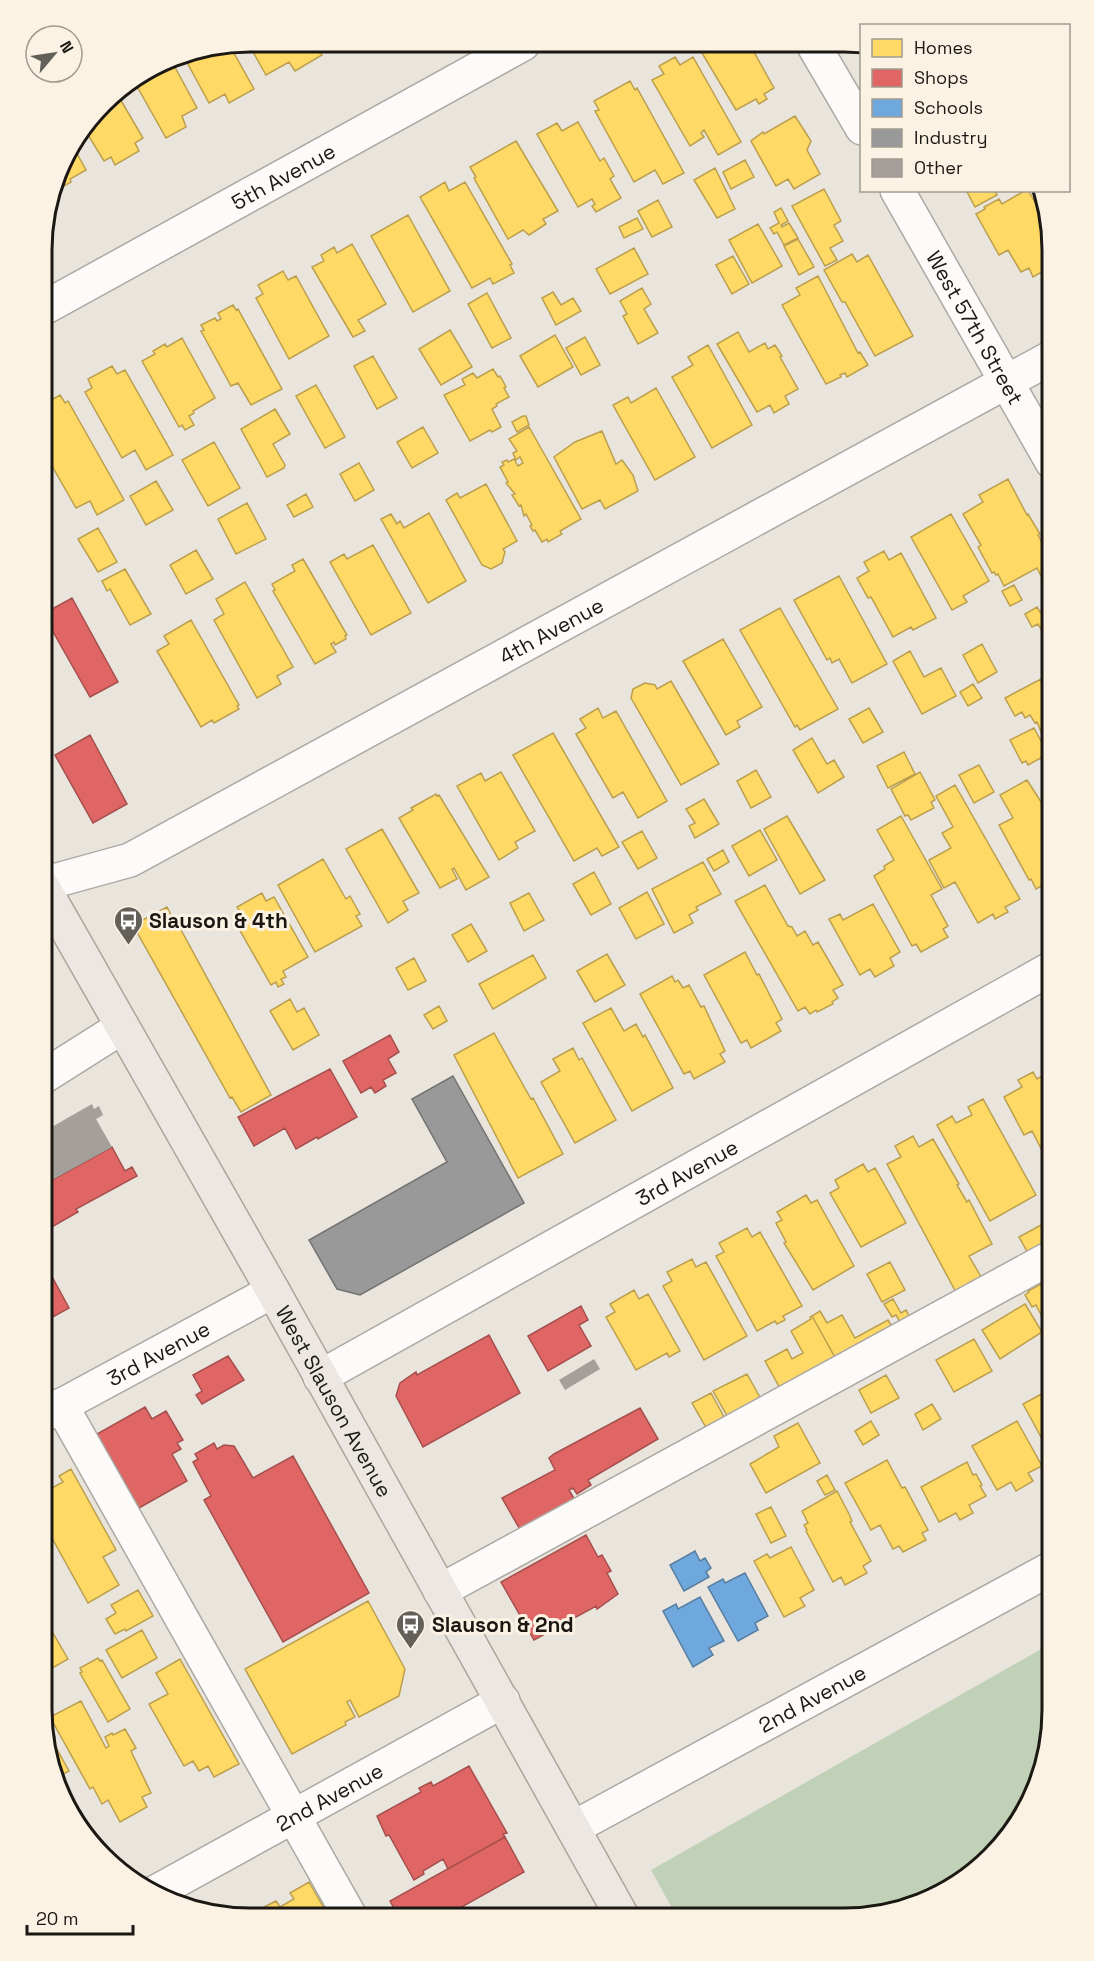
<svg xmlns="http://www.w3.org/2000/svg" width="1094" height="1961" font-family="'Space Grotesk',sans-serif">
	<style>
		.green { fill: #c0d1b7 }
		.homes { fill: #ffd966; stroke: #bb9f4d; stroke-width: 1.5 }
		.shops { fill: #e06666; stroke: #a54f4d; stroke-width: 1.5 }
		.schools { fill: #6fa8dc; stroke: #567da0; stroke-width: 1.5 }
		.industry { fill: #999; stroke: #737271; stroke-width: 1.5 }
		.building { fill: #a49f9a }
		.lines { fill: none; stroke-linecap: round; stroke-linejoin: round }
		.minor-casing { stroke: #aca9a3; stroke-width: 36 }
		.major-casing { stroke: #aea49a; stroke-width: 36 }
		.minor { stroke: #fcfbfa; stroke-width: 33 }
		.major { stroke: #ece7e3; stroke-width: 33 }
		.labels { text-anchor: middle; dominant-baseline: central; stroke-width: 6; stroke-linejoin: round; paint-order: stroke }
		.street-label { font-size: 21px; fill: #1b1813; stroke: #fbf2e4 }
		.poi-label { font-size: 21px; font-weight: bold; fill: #1b1813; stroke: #fbf2e4; text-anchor: start }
		.rim { fill: none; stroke: #1b1813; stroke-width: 3 }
	</style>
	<rect width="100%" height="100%" fill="#e9e4dc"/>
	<path class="green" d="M1052 1643V1725L1041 1778 1009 1837 970 1876 911 1908 844 1919H678L651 1870Z"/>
	<path class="homes" d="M315 42 322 55 295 71 289 62 266 75 248 43Z
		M716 45H750L774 88 764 94 767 99 759 104 756 99 736 110 702 53Z
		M230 46 254 89 229 103 225 94 209 103 183 55Z
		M675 57 680 65 693 57 741 142 718 155 704 130 701 133 704 137 690 146 652 80 664 74 659 66Z
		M170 58 197 108 182 116 186 127 166 138 134 81Z
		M630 81 635 90 637 88 684 173 663 184 655 170 634 182 595 111 599 110 594 101Z
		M116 92 143 138 135 143 139 151 115 165 111 157 104 161 85 130Z
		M795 116 811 141 807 150 820 174 794 189 788 179 776 186 751 141 763 132 764 134Z
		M578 122 600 161 604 158 614 176 610 179 621 198 596 212 592 206 595 204 592 199 578 207 537 134 557 123 562 131Z
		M516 141 558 211 543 219 546 224 529 235 523 230 508 239 474 178 476 177 470 167Z
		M73 146 86 170 70 179 71 182 61 188 60 185 54 188 64 158Z
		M745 160 754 177 731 189 723 172Z
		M715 168 735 209 717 218 694 180Z
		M445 182 449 191 465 182 512 264 510 265 514 273 493 284 490 278 472 288 420 197Z
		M824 189 841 221 834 225 843 241 830 248 837 260 825 266 792 206Z
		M966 190H994L997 195 975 207Z
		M1026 190H1028L1048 225 1052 250V266L1033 277 1029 268 1021 272 1008 250 999 255 976 214 985 209 984 207 999 199 1002 204Z
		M658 200 672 227 652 237 638 211Z
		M781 208 788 221 781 225 782 227 789 223 798 238 784 245 777 232 774 234 770 228 779 223 774 212Z
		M408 215 450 291 413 312 371 236Z
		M637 218 643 229 624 238 619 227Z
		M758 224 782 266 752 283 729 240Z
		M798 239 814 267 799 275 784 246Z
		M352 244 386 304 358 320 365 331 353 337 312 267 324 261 321 255 334 247 337 253Z
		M634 248 648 274 610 294 596 269Z
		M852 254 857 262 868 255 913 336 875 356 845 302H842L824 270Z
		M733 256 749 284 732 294 716 265Z
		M283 271 288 280 296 276 329 336 289 359 256 298 263 294 258 285Z
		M818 276 858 353 860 352 868 365 847 377 845 373 840 375 841 377 826 384 782 305 800 295 796 288Z
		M642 288 651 304 644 309 658 333 638 344 623 316 627 314 620 301Z
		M553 292 561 305 573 298 581 311 556 325 542 298Z
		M487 293 511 338 492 348 468 304Z
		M233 305 236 310 238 309 282 389 251 405 238 383 231 386 201 331 204 330 201 325 215 318 217 321 221 319 218 313Z
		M450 330 472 367 441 385 419 349Z
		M738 332 749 352 765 343 768 349 775 345 782 356 780 357 798 389 785 396 789 404 774 413 770 405 757 412 717 344Z
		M555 335 573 367 538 387 520 356Z
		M585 337 600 365 581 375 566 348Z
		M182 338 215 398 193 411 194 413 189 416 194 425 185 430 182 425 179 427 142 361 155 354 153 351 165 344 167 347Z
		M708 345 752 425 712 448 672 377 693 365 688 357Z
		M373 356 397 398 377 409 354 366Z
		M112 366 117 374 125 370 173 455 146 470 135 450 122 458 85 392 92 388 88 379Z
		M493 369 498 377 500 376 506 387 504 388 509 397 496 404 497 406 492 409 501 427 492 432 490 430 470 441 444 395 465 385 462 379 473 373 477 378Z
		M316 385 345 437 325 448 296 396Z
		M656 388 695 457 655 480 613 405 628 397 631 403Z
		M60 395 65 403 68 401 124 500 97 515 90 501 76 508 43 450 44 404Z
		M275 409 290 434 273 444 285 465 284 468 267 477 241 429Z
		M523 416H526L529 425 517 432 512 422Z
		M423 427 438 453 412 468 397 442Z
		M529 427 581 519 560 531 562 534 548 542 547 539 542 542 535 530 533 531 530 526 532 525 526 514 524 516 521 505 519 506 512 495 515 494 506 483 508 482 500 467 504 465 502 462 507 460 508 462 514 459 518 466 523 463 520 457 516 460 513 453 517 451 509 439Z
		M602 431 616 464 622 460 633 475 638 491 605 509 600 500 582 509 554 457 575 442Z
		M214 442 240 488 208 506 182 460Z
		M359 463 374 490 355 501 340 474Z
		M1008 479 1027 515 1028 514 1040 534 1038 535 1052 560V570L1041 576 1037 568 1004 586 998 574 996 575 994 572 992 573 978 547 981 545 963 514 983 502 979 495Z
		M156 481 173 510 146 525 130 496Z
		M486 484 517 541 503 549 505 552 502 563 491 569 482 565 446 500 457 493 460 498Z
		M306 494 313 507 294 517 287 505Z
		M247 503 266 539 236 554 218 519Z
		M429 513 466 581 428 603 381 519 391 514 397 524 400 521 404 528Z
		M951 514 989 581 963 596 967 602 952 610 911 537Z
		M98 528 117 562 98 572 78 539Z
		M373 545 411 613 371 635 330 562 344 554 347 559Z
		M196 550 213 579 186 594 170 565Z
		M884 551 889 560 901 553 936 618 913 630 911 627 893 637 871 597 868 598 857 578 869 571 864 562Z
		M303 559 347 635 345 636 346 639 335 645 334 642 331 644 336 652 315 664 273 591 275 590 272 584 295 571 292 565Z
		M43 564 51 577 43 582Z
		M125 569 151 614 130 625 110 589 107 591 102 581Z
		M839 576 887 664 852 683 839 659 832 663 830 658 827 660 794 600Z
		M245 582 293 667 277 676 281 684 257 698 214 620 224 614 216 599Z
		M1014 585 1022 600 1010 606 1002 591Z
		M1052 605V649L1038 624 1032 627 1025 614 1037 607 1040 612Z
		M780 608 838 709 800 730 797 725 795 727 740 630Z
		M191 620 239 705 237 706 239 709 214 723 212 720 201 727 157 651 169 644 164 636Z
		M723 639 762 707 737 721 740 727 726 735 683 661Z
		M982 644 997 672 978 683 963 655Z
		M910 651 924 677 941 668 956 696 922 714 893 661Z
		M1052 652V664L1049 666 1043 657Z
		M1041 679 1052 700V746L1045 733 1042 734 1037 722 1035 723 1030 715 1025 718 1022 712 1015 716 1005 698Z
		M671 681 719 764 681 785 631 698 633 689 645 683 655 685 657 689Z
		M973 684 982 698 968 706 960 692Z
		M598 708 603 718 616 711 667 801 638 818 623 792 613 798 576 734 586 728 580 719Z
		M869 708 883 732 863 743 849 719Z
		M1034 728 1048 754 1028 765 1026 761 1022 763 1010 740Z
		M553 733 619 847 602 856 597 848 574 861 513 755Z
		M812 738 827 764 834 760 844 777 818 793 793 750Z
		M904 752 915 774 888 788 877 766Z
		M979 765 994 792 974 803 959 775Z
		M756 770 771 797 751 808 737 781Z
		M501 772 535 831 515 842 518 848 499 860 457 786 481 773 485 781Z
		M920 772 935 800 931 802 934 808 911 820 908 815 905 816 891 789Z
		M1027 780 1052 819V880L1036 889 1031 879 1029 880 999 825 1013 818 1000 795Z
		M955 785 1020 899 1005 907 1008 912 995 919 993 914 978 923 955 882 944 888 929 860 951 848 942 833 953 827 936 796Z
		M436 794 437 796 439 795 489 877 466 890 454 868 452 869 457 879 440 888 399 818 413 810 411 808Z
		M704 799 719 824 695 838 689 826 695 823 686 809Z
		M787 816 825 880 800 894 764 829Z
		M901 816 942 889 931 895 948 926 943 929 948 937 921 952 916 944 912 946 874 876 885 869 884 866 894 860 877 830Z
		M382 829 419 893 403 901 408 910 388 923 346 849Z
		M760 830 777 860 749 876 732 846Z
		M642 831 657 858 638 869 622 842Z
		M723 850 729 862 714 871 707 859Z
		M323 859 346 899 350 896 360 914 356 916 362 926 315 952 278 885Z
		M703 862 721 894 696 907 698 910 689 915 693 923 674 933 652 889Z
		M594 872 611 904 591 915 573 884Z
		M765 885 788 926 792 927 797 936 805 931 813 945 818 942 843 985 833 990 838 998 832 1002 833 1004 817 1012 816 1010 810 1014 805 1007 798 1011 735 901Z
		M647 892 664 924 636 939 619 908Z
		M262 893 266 901 274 897 308 957 283 971 286 977 281 979 284 984 278 987 276 982 271 985 234 920 242 915 237 907Z
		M529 893 544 920 524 931 510 903Z
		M873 904 900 952 890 958 894 966 875 977 870 969 860 975 829 919 840 914 843 920Z
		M167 907 173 919H175L271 1095 241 1112 232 1097 230 1098 138 934 139 922Z
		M471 924 487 951 468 962 452 935Z
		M745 952 757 975 759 974 782 1019 776 1023 781 1031 751 1048 747 1040 741 1043 704 975Z
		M607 954 625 985 595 1002 577 971Z
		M533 955 546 978 493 1009 479 984Z
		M414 958 426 981 408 990 396 968Z
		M672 976 675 982 678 980 683 988 689 985 701 1007 704 1006 725 1051 720 1054 725 1062 694 1079 690 1071 684 1074 640 994Z
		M290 999 297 1012 304 1008 319 1035 293 1050 270 1011Z
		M439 1006 447 1021 433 1029 424 1015Z
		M611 1008 624 1031 636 1024 643 1037 645 1035 673 1088 632 1111 583 1023Z
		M494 1033 531 1099 533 1098 563 1154 518 1178 454 1055Z
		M573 1048 579 1060 582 1058 616 1120 575 1143 541 1082 560 1071 553 1059Z
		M1033 1072 1037 1079 1046 1074 1052 1083V1160L1048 1162 1032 1131 1024 1135 1004 1097 1022 1087 1018 1080Z
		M983 1099 1036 1195 990 1221 937 1125 952 1116 956 1123 972 1115 968 1107Z
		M913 1136 919 1147 933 1139 959 1184 957 1185 967 1202 969 1200 992 1244 969 1256 984 1282 958 1296 887 1164 901 1157 895 1146Z
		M863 1164 868 1172 875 1168 906 1223 861 1247 830 1193 839 1188 835 1180Z
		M806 1195 811 1203 817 1200 854 1266 813 1290 784 1243 786 1242 776 1223 782 1220 777 1212Z
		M1052 1219V1251L1033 1262 1019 1237Z
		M747 1228 752 1237 760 1232 802 1306 783 1316 785 1320 777 1324 775 1321 757 1331 716 1256 724 1252 719 1243Z
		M692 1259 696 1267 706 1262 747 1336 704 1360 663 1286 672 1281 667 1272Z
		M890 1262 905 1290 882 1302 867 1274Z
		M1052 1275V1323L1047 1326 1036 1305 1032 1307 1025 1295 1029 1292 1028 1291 1043 1283 1041 1280Z
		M634 1290 639 1299 648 1294 680 1351 669 1357 667 1353 636 1370 606 1317 615 1312 610 1304Z
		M893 1299 901 1313 906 1310 914 1325 905 1330 896 1315 892 1317 884 1304Z
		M1025 1304 1042 1332 1000 1359 982 1330Z
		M820 1311 827 1323 842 1315 855 1338 888 1320 899 1339 841 1368 812 1316Z
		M812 1316 841 1368 781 1390 765 1361 787 1349 792 1359 803 1353 791 1331 811 1319 810 1317Z
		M974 1339 992 1371 954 1392 936 1360Z
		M747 1374 766 1408 733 1426 713 1391Z
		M886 1375 899 1398 871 1413 859 1390Z
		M1052 1391V1457L1023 1404 1045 1392 1047 1394Z
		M711 1393 730 1428 712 1438 692 1403Z
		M932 1404 941 1419 923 1430 915 1414Z
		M871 1421 879 1435 863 1445 855 1431Z
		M1017 1421 1042 1466 1028 1473 1033 1481 1016 1491 1011 1482 997 1490 972 1446Z
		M798 1423 820 1463 766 1493 750 1464 779 1447 774 1436Z
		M887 1460 902 1488 905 1487 928 1530 922 1533 926 1540 903 1552 899 1546 893 1549 880 1525 871 1530 845 1483Z
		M967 1462 973 1475 976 1474 982 1485 980 1486 986 1496 969 1505 973 1513 960 1520 956 1513 939 1522 921 1487Z
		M71 1469 116 1550 103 1557 119 1585 88 1603 42 1520V1491L43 1493 63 1482 59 1476Z
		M827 1475 835 1490 825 1495 817 1481Z
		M837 1491 849 1514 852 1521 850 1522 871 1561 863 1566 867 1573 845 1585 841 1577 833 1582 806 1531 807 1530 804 1525 808 1523 802 1511Z
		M771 1507 786 1536 771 1543 756 1514Z
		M791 1547 814 1590 800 1598 805 1606 784 1617 754 1561 767 1554 770 1558Z
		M42 1558 52 1576 42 1581Z
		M138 1590 153 1616 126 1631 125 1629 115 1634 106 1619 116 1613 111 1605Z
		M368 1601 405 1669 399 1696 359 1717 350 1700 347 1702 355 1717 345 1722 346 1725 292 1754 245 1669Z
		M142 1630 157 1658 122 1678 106 1650Z
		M53 1633 68 1659 42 1674V1640Z
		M98 1658 100 1661 102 1660 130 1709 108 1722 80 1673 82 1672 80 1668Z
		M180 1659 239 1764 214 1777 208 1766 199 1771 193 1761 184 1766 149 1704 168 1694 156 1673Z
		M81 1701 106 1748 109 1746 105 1737 112 1733 113 1735 125 1729 136 1748 131 1751 151 1793 142 1797 147 1807 120 1822 108 1800 102 1804 93 1787 90 1789 50 1717Z
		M43 1716 55 1737 47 1742Z
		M53 1742 69 1771 56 1778 52 1771 48 1745Z
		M309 1882 329 1917H260L256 1911 276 1901 280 1907 294 1899 290 1893Z
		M544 1909 548 1918H528Z"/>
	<path class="shops" d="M72 598 118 682 90 697 43 614Z
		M90 735 127 804 93 823 55 755Z
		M390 1035 399 1052 388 1059 396 1073 383 1080 386 1086 375 1093 371 1087 361 1093 343 1061Z
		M330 1069 357 1117 318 1139 317 1137 296 1149 285 1128 254 1146 238 1117Z
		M112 1147 125 1171 132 1167 137 1176 76 1209 78 1212 43 1232V1185Z
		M43 1260 69 1308 42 1323Z
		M581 1306 588 1320 579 1325 591 1346 548 1371 528 1336Z
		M489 1335 520 1393 423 1447 396 1396 400 1383 416 1372 417 1375Z
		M228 1356 244 1380 202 1404 196 1395 202 1391 193 1375Z
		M145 1407 152 1419 166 1411 183 1440 177 1443 181 1449 172 1454 187 1481 139 1508 97 1434Z
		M640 1408 658 1439 588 1480 591 1485 577 1494 573 1488 569 1490 580 1509 526 1540 502 1498 555 1470 549 1458 554 1454Z
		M214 1443 217 1449 224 1445 234 1446 253 1478 293 1456 369 1593 283 1642 204 1500 211 1496 193 1462 198 1459 195 1454Z
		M586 1535 598 1557 602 1555 611 1571 607 1573 618 1594 597 1609 596 1606 534 1640 501 1582Z
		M469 1766 507 1833 503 1834 505 1837 448 1869 443 1859 423 1871 424 1874 414 1880 389 1835 386 1836 377 1816 421 1792 419 1788 431 1782 433 1786Z
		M505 1837 524 1872 442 1918H403L399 1911 396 1912 390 1901Z"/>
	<path class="schools" d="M695 1551 700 1561 705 1558 711 1568 706 1572 709 1577 684 1591 670 1565Z
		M745 1573 768 1616 755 1623 758 1630 738 1641 708 1587 723 1579 725 1583Z
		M700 1597 724 1641 709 1648 713 1655 693 1667 663 1611 676 1604 678 1609Z"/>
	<path class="industry" d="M453 1076 524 1203 360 1295 337 1289 309 1240 447 1162 412 1099Z"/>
	<path class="building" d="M92 1104 94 1109 99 1106 103 1115 96 1119 112 1147 43 1185V1132Z
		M594 1359 600 1369 565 1390 559 1380Z"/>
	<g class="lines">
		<defs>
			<g id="minor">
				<path d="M814 46 862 128"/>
				<path id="s1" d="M897 190 1052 462"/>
				<path id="s2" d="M44 308 523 44"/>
				<path id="s3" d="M43 884 130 860 1052 357"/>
				<path d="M43 1077 122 1027"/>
				<path id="s4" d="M320 1377 1052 968"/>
				<path d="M61 1405 351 1918"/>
				<path id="s5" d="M42 1416 273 1291"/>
				<path d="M440 1591 1052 1257"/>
				<path id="s6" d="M573 1828 1052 1568"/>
				<path id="s7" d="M154 1893 503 1701"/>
			</g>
			<g id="major">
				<path id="s8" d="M43 887 273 1291 623 1918"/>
			</g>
		</defs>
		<use href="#minor" class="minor-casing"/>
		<use href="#major" class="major-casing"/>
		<use href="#minor" class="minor"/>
		<use href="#major" class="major"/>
	</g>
	<defs>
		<symbol id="bus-pin" viewBox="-11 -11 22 30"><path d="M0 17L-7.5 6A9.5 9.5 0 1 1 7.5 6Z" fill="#635f59" stroke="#fbf2e4"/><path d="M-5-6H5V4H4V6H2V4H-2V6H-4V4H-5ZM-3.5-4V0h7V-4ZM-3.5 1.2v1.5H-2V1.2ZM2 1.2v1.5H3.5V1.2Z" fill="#fff"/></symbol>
	</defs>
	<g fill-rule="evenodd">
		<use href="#bus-pin" x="112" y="904" width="33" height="45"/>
		<use href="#bus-pin" x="394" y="1608" width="33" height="45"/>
	</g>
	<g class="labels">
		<g class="street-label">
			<text stroke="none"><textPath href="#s2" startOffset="273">5th Avenue</textPath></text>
			<text stroke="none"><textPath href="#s1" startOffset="158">West 57th Street</textPath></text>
			<text stroke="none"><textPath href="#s3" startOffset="570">4th Avenue</textPath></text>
			<text stroke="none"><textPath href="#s4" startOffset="420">3rd Avenue</textPath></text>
			<text stroke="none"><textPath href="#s5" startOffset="132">3rd Avenue</textPath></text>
			<text stroke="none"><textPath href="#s8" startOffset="591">West Slauson Avenue</textPath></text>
			<text stroke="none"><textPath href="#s6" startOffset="272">2nd Avenue</textPath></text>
			<text stroke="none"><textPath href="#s7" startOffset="200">2nd Avenue</textPath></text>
		</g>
		<g class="poi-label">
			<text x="149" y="920">Slauson &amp; 4th</text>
			<text x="432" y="1624">Slauson &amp; 2nd</text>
		</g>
	</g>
	<path d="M0 0H1094V1961H0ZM250 52H844A198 198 0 0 1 1042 250V1710A198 198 0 0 1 844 1908H250A198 198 0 0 1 52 1710V250A198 198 0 0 1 250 52Z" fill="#fbf2e4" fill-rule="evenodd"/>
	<path class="rim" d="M250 52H844A198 198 0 0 1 1042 250V1710A198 198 0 0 1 844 1908H250A198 198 0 0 1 52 1710V250A198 198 0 0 1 250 52Z"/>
	<rect x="860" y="24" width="210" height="168" fill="#fbf2e4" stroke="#a19b90" stroke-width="1.5"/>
	<rect x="872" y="39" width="30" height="18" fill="#ffd966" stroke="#a19b90" stroke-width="1.5"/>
	<text x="914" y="54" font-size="18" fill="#1b1813">Homes</text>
	<rect x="872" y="69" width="30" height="18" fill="#e06666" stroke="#a19b90" stroke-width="1.5"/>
	<text x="914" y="84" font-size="18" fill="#1b1813">Shops</text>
	<rect x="872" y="99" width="30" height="18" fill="#6fa8dc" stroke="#a19b90" stroke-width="1.5"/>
	<text x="914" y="114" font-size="18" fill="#1b1813">Schools</text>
	<rect x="872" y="129" width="30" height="18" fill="#999999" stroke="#a19b90" stroke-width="1.5"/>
	<text x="914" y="144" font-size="18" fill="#1b1813">Industry</text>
	<rect x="872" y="159" width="30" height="18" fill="#a49f9a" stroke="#a19b90" stroke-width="1.5"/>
	<text x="914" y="174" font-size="18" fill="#1b1813">Other</text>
	<g transform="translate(54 54) rotate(61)"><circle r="28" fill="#fbf2e4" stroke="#a19b90" stroke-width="1.5"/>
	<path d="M0-4.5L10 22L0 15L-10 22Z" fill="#635f59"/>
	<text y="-9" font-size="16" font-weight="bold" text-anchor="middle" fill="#1b1813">N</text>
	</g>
	<path d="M27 1925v9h106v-9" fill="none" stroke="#1b1813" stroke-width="3"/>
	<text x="36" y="1925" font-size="18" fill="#1b1813" stroke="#fbf2e4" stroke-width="4.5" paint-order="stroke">20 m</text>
</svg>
